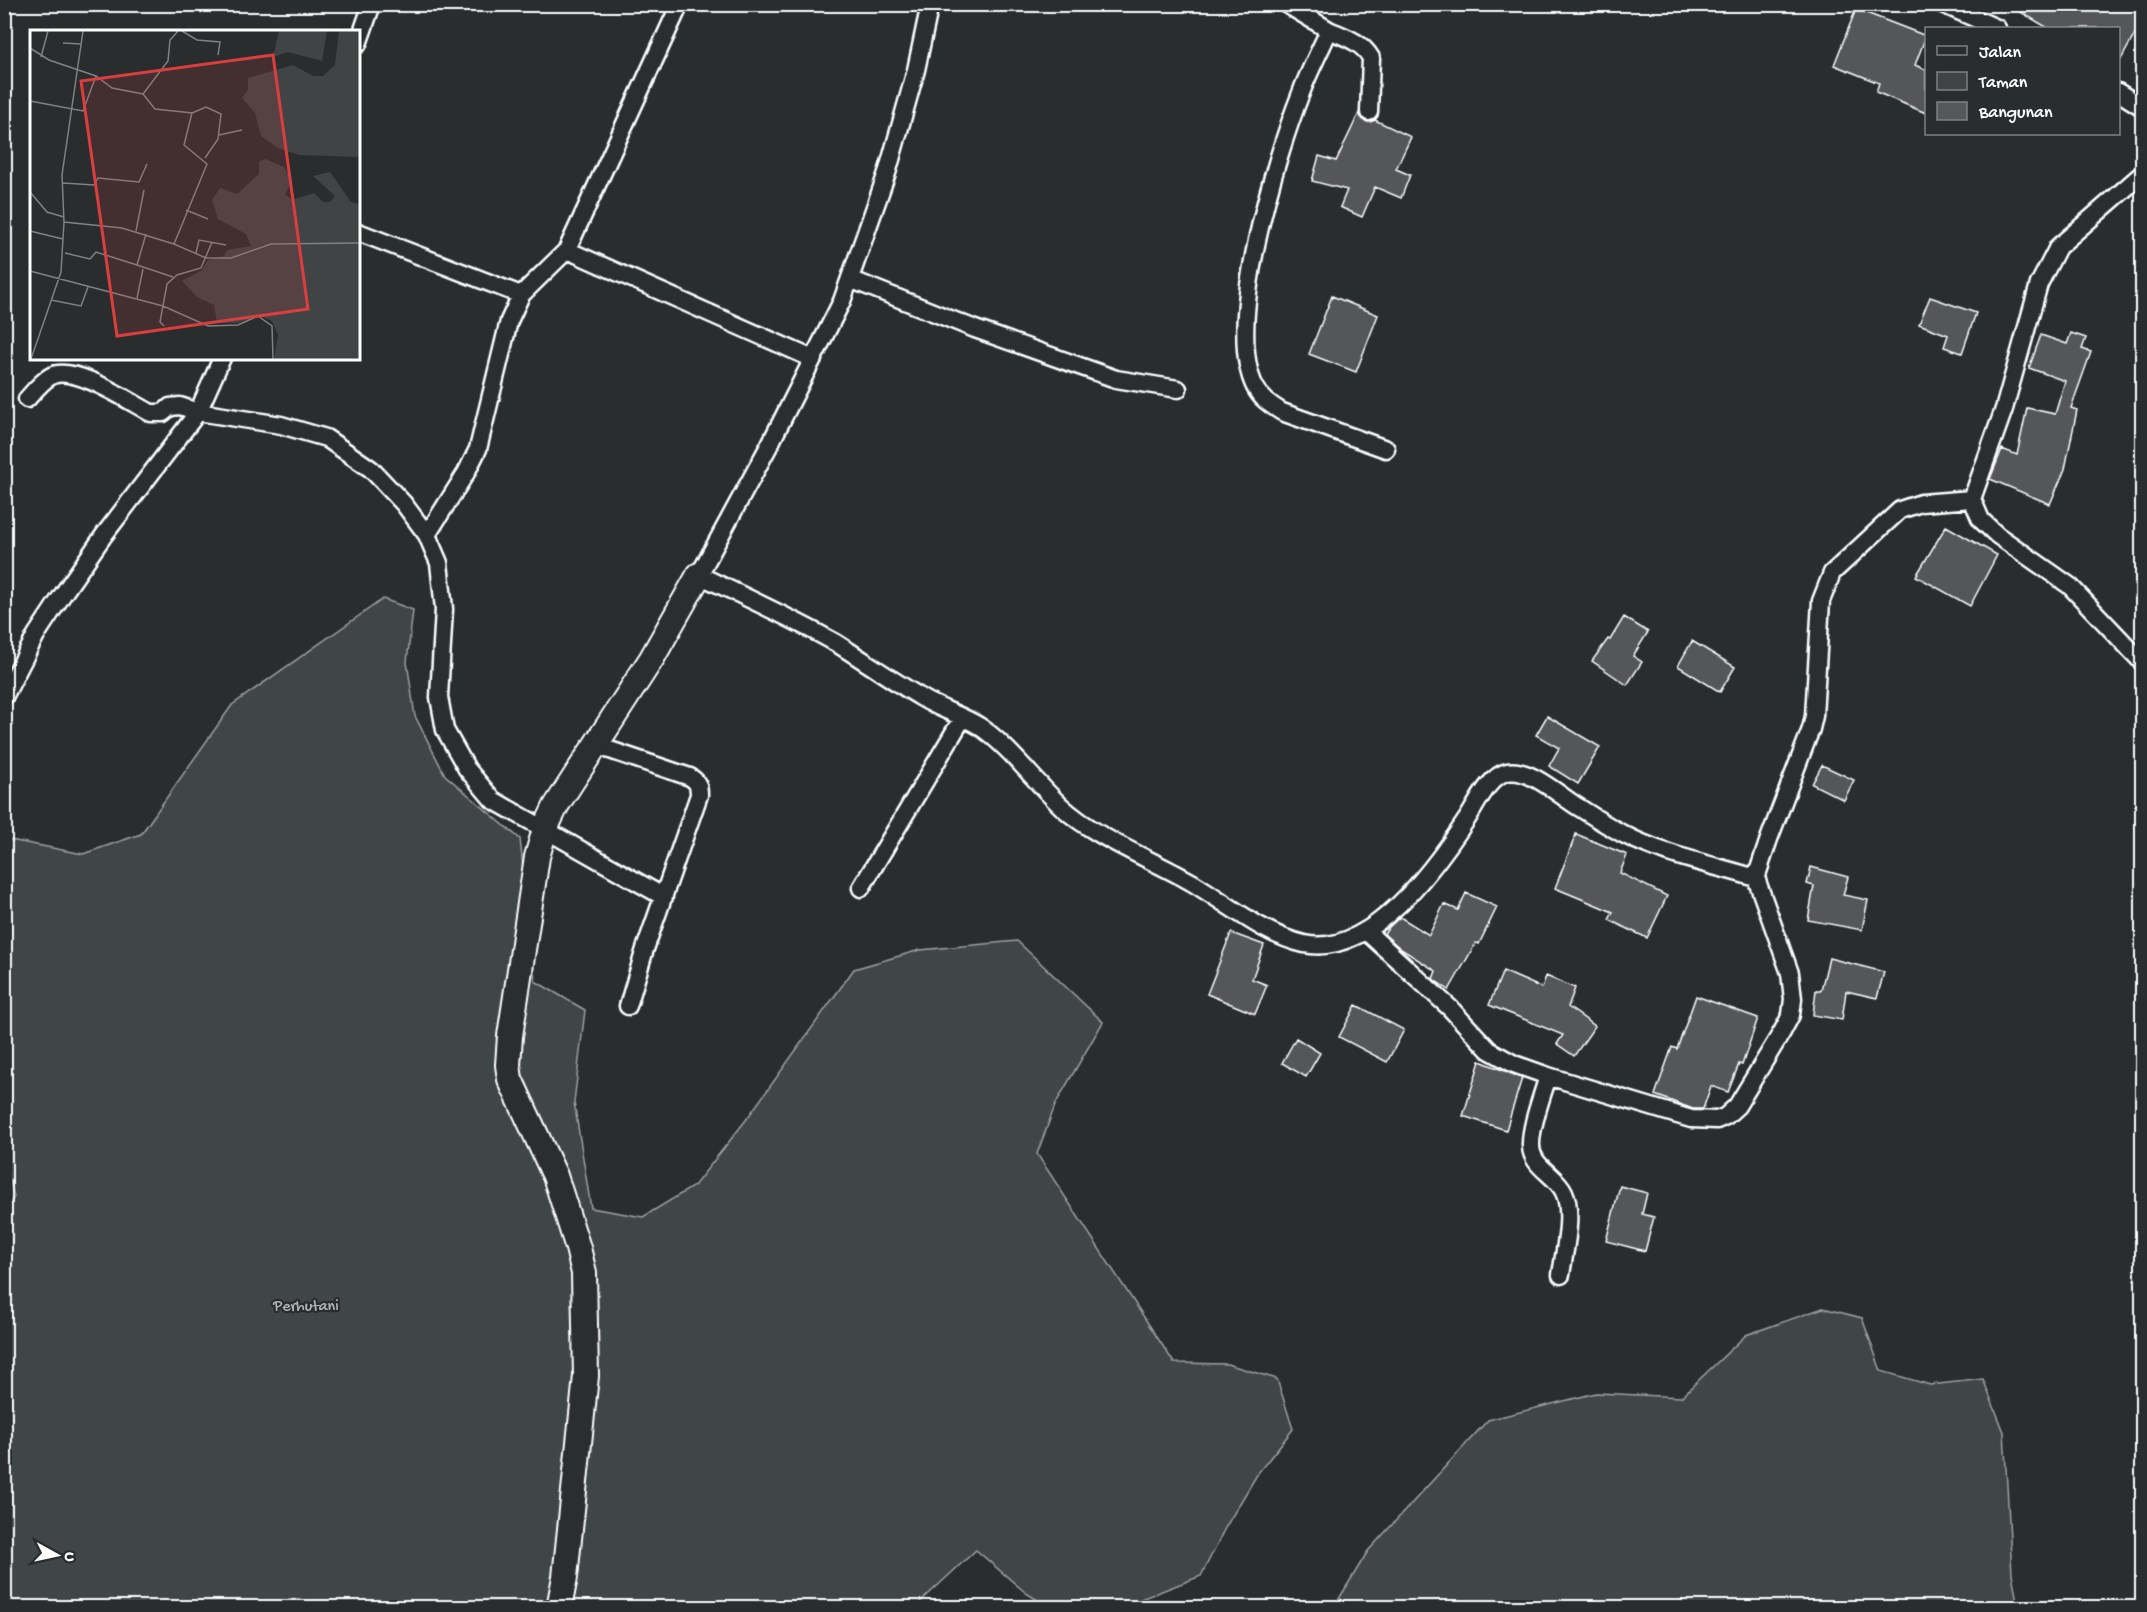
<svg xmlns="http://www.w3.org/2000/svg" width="2147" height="1612" font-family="'Gochi Hand',sans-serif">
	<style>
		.green { fill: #414445; stroke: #a0a2a2; stroke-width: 1.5 }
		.building { fill: #555758; stroke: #fff; stroke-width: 1.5 }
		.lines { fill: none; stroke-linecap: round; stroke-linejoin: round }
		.minor-casing { stroke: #fff; stroke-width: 21 }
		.secondary-casing { stroke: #fff; stroke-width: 28 }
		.minor { stroke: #2a2d2e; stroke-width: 16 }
		.secondary { stroke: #2a2d2e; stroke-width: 24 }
		.labels { text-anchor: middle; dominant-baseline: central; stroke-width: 4.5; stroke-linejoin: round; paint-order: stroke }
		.park-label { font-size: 16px; fill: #b3b4b5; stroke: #2a2d2e }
		.inset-road { fill: none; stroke: #7f8182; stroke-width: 1.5 }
		.view { fill: #da3e3e; fill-opacity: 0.15; stroke: #da3e3e; stroke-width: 3 }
		.inset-edge { fill: none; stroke: #fff; stroke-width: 3 }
	</style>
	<rect width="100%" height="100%" fill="#2a2d2e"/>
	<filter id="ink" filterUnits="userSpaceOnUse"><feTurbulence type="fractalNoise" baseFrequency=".0167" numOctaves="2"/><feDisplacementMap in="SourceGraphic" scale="12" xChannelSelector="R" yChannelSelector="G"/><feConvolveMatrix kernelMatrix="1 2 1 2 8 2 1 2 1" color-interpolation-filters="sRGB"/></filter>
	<g filter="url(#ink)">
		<path class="green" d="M383 599 413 610 407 662 415 716 445 775 520 839 535 981 585 1010 574 1102 591 1208 643 1217 694 1186 746 1120 854 969 920 950 1017 941 1103 1022 1056 1103 1037 1154 1174 1363 1227 1364 1277 1379 1293 1429 1258 1473 1225 1528 1201 1576 1120 1607H1049L1026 1593 976 1550 918 1604V1607H5L4 1212 14 1197 4 1156 5 839 83 854 141 834 232 705Z
			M1823 1308 1862 1318 1881 1371 1930 1385 1983 1379 2004 1432 2012 1574 2018 1607H1334L1368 1551 1488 1420 1596 1393 1681 1397 1746 1335Z"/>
		<path class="building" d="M2007 4H2142V21L2118 65V28H2048Z
			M1856 9 1926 36 1915 65 1926 70V113L1876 92 1879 83 1834 65Z
			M1359 113 1364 121 1369 122 1375 120 1411 137 1396 169 1410 175 1401 198 1375 187 1362 217 1340 207 1347 190 1312 181 1319 156 1336 161Z
			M1332 296 1378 315 1356 372 1309 354Z
			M1930 297 1976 313 1962 353 1944 347 1948 335 1919 324Z
			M2071 333 2086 338 2082 349 2091 352 2071 408 2077 410 2065 469 2050 504 1990 479 2002 449 2017 455 2027 408 2055 414 2065 381 2029 368 2041 335 2067 344Z
			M1946 526 1997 555 1970 606 1916 576Z
			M1624 617 1648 632 1633 656 1642 662 1627 685 1592 661 1608 639 1610 640Z
			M1692 641 1735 667 1720 692 1678 666Z
			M1547 716 1600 747 1578 784 1549 766 1559 748 1536 735Z
			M1822 765 1854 780 1844 800 1812 784Z
			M1576 834 1627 855 1620 873 1667 896 1647 938 1609 920 1613 912 1555 888Z
			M1811 867 1848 877 1843 895 1868 900 1862 930 1808 920 1814 886 1807 884Z
			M1466 893 1497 907 1479 944 1476 943 1449 990 1433 979 1436 971 1401 949 1384 934 1389 927 1400 917 1429 935 1444 904 1458 910Z
			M1231 933 1264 945 1252 979 1267 985 1255 1014 1207 994Z
			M1829 958 1884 972 1877 998 1846 991 1842 1020 1813 1015 1816 990H1821Z
			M1503 971 1542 988 1546 976 1575 988 1568 1007 1595 1026 1574 1056 1557 1044 1563 1035 1489 1005Z
			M1696 996 1758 1018 1742 1065 1739 1064 1728 1092 1711 1086 1703 1109H1693L1655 1095 1672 1047 1677 1049Z
			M1356 1005 1404 1030 1387 1062 1339 1037Z
			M1296 1038 1320 1053 1306 1077 1282 1063Z
			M1480 1061 1522 1078 1506 1130 1463 1116Z
			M1620 1186 1647 1193 1642 1214 1654 1217 1645 1251 1606 1241Z"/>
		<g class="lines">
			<defs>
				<path id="minor" d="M680 4 567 250 813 359
					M930 4 916 70 888 170 842 301 770 444 699 575C745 597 792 618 836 643 865 661 893 681 922 698 940 709 961 715 979 726 1008 745 1035 782 1061 806 1098 840 1150 858 1193 883 1228 904 1264 935 1304 944 1371 958 1435 867 1467 819 1477 804 1489 776 1507 772 1530 767 1561 797 1580 808 1594 817 1608 826 1623 834 1663 855 1713 865 1756 878L1769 839 1811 729 1814 716 1821 601 1832 573 1900 510 1921 503 1972 499
					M1286 4 1329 30C1320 51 1309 71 1301 93 1276 156 1224 325 1255 387 1261 399 1271 405 1282 412L1386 449
					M1942 4 1997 28
					M1329 30C1345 37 1362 42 1371 58L1369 112
					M358 44 372 4
					M2118 92 2142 107
					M2142 174 2058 247 2039 284 2004 409 1972 499 1981 520 1997 535 2070 586 2142 662
					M358 232 521 295
					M850 279 975 329 1116 379 1178 389
					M27 399C34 391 42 381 51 376 74 364 130 402 151 413H163L170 407 180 406 198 412 281 425 326 438 371 469 404 504 427 535 439 563 444 609 439 697 445 730 467 769 493 800 664 897
					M427 535 466 473 478 449 509 321 521 295 567 250
					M4 697 36 635 63 594 104 535 198 412 222 358
					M595 745 690 777C698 782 699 786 699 795L645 949 628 1006
					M861 888 962 719
					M1367 932 1450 1008 1489 1050 1514 1064 1548 1076 1691 1119 1717 1120 1726 1116 1737 1106 1782 1032 1791 1015 1793 999 1790 973 1756 878
					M1548 1076C1542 1097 1531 1124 1531 1144 1530 1167 1556 1174 1564 1192 1574 1213 1564 1253 1561 1275"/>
				<path id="secondary" d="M559 1608 565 1577 586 1376 584 1273 578 1248 555 1176 510 1079 508 1065 510 1036 537 857 545 829 556 806 652 658 699 575"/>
			</defs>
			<use href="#minor" class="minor-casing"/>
			<use href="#secondary" class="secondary-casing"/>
			<use href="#minor" class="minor"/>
			<use href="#secondary" class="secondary"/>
		</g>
	</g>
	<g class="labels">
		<g class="park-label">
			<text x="306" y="1307">Perhutani</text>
		</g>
	</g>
	<g transform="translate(30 30)">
		<rect width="330" height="330" fill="#2a2d2e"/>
		<path d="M249 1H297L292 31 258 22 243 27ZM309 1H330V127L269 125 248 118 231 106 225 83 212 68 218 60V48L263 35 283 46H293L305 35ZM235 129 254 137 262 151 255 164 262 170 284 163 293 172H300L305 166 283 146 300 142 321 172 330 174V329H244L248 305 242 291 229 285 208 293H187L184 275 167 267 152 251 172 240 178 230 194 226 197 220 221 216 216 204 188 189 182 170 190 158 207 164 229 144V132Z" fill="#414445"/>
		<path class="inset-road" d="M53 1 32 145 34 192 92 198 144 214 177 134 154 115 162 83 125 79 113 64M152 1 167 10 190 12 188 25M33 13 51 14M0 18 19 30 66 46 82 58 113 64M11 27 18 1M113 64 138 31 140 10 148 1M0 71 53 81 66 46M162 83 176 77 191 84 188 109 175 128M189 105 212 100M33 153 64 155 68 148 109 152 117 134M0 162 17 182 34 187M156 180 178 189M0 201 33 209M106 201 114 160M144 214 176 228H201L241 214 330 213M35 223 60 229 66 222 107 235 116 204M166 223 169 210 196 215M107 235 143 247M0 241 133 276 178 296 208 295 228 286 242 296 243 329M107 268 113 239M21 270 51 276 58 257M134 296 130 292 137 254 147 245 171 238 182 212M1 329 31 242 34 192"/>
		<path class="view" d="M243 25 278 279 87 306 51 51Z"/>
		<rect width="330" height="330" class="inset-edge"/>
	</g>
	<rect width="2147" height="1612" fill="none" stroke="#2a2d2e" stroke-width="24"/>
	<rect x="12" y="12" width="2123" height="1588" fill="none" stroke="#fff" stroke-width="2" filter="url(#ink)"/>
	<rect x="1925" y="27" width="195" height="108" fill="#2a2d2e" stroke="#7f8182" stroke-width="1.5"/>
	<rect x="1937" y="46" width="30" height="9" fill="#2a2d2e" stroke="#7f8182" stroke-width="1.5"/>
	<text x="1979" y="57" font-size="18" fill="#ffffff">Jalan</text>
	<rect x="1937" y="72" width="30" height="18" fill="#414445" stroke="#7f8182" stroke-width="1.5"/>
	<text x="1979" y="87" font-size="18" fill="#ffffff">Taman</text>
	<rect x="1937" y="102" width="30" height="18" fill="#555758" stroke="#7f8182" stroke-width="1.5"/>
	<text x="1979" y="117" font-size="18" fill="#ffffff">Bangunan</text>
	<g transform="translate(57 1555) rotate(98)" stroke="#2a2d2e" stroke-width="4.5" paint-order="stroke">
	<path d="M0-4.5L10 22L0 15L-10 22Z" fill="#ffffff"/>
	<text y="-9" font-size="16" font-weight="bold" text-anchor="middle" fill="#ffffff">U</text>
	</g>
</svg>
